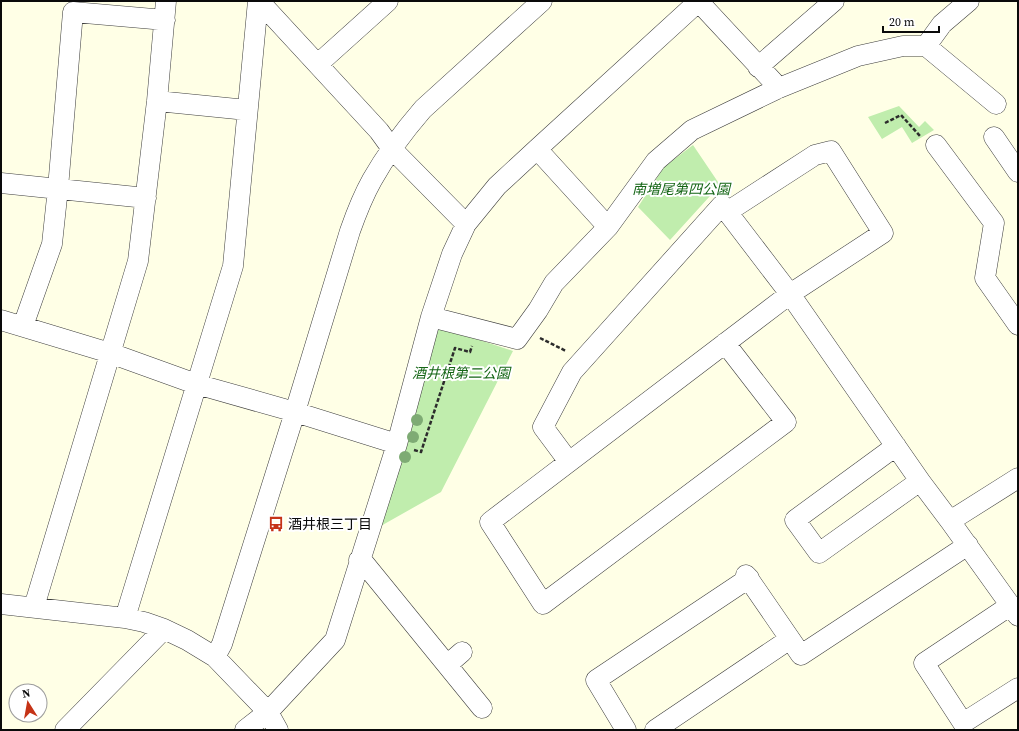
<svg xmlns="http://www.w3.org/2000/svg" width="1019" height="731" font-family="'Source Serif 4','Noto Sans JP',serif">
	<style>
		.green { fill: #c0edad }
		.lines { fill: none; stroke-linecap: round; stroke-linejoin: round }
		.minor-casing { stroke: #3d3d3d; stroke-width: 21 }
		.path { stroke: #2c2c2c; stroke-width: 2.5; stroke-dasharray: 4 2; stroke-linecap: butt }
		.minor { stroke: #fff; stroke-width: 20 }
		.tree { fill: #7eab74 }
		.labels { text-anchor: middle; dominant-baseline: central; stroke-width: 4; stroke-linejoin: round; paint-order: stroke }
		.park-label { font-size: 14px; font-style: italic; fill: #156616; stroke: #fff }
		.poi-label { font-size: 14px; fill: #0a0a0a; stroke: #fff; text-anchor: start }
	</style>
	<rect width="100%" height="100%" fill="#ffffe6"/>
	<path class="green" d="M899 106 919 127 925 121 934 130 912 143 902 127 882 139 868 117Z
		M693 145 720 185 670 240 638 207 664 167Z
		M440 327 513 351 441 492 379 527 435 330Z"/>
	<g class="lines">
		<defs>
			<path id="minor" d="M259 1 379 131 392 149 466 224
				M698 1 779 88
				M926 46 942 24 969 1
				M318 64 388 1
				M758 67 834 1
				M157 101 247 110
				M994 137 1018 172
				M936 145 994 223 985 278 1018 325
				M537 149 608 227
				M1 183 146 198
				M431 317 517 339 538 310 554 283 608 227 656 161 692 130 779 88 858 56 903 46H926L996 104
				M1 320 110 353 196 384 295 412 397 444
				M23 326 52 244 58 188 73 12 165 20
				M725 343 786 422 543 604 490 522 790 294 883 233 831 151 815 155 727 212
				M896 446 795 520 819 553 920 481
				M569 462 543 427 572 372 722 205 790 294 920 481 950 521 1018 616
				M950 521 1018 478
				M359 560 364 563 482 708
				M746 575 801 655 968 545
				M1 604 125 618 144 622 164 629 187 640 215 657 268 712 278 730
				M1011 605 924 663 963 723 1018 688
				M34 607 138 261 157 101 166 1
				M125 618 233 266 258 1
				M215 657 222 644 295 412 350 231C356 214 363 196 372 180 386 155 404 131 423 109L542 1
				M447 665 462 652
				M65 730 164 629
				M245 730 268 712 335 640 397 444 431 317 452 254 466 224 497 186 537 149 699 1
				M626 730 596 680 749 578
				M655 730 790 639"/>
		</defs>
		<use href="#minor" class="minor-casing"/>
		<path class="path" d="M885 123 901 115 920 136
			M540 338 566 351
			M414 450 421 452 455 348 470 352 472 346"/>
		<use href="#minor" class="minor"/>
	</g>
	<g class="tree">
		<circle cx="417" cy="420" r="6"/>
		<circle cx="413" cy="437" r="6"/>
		<circle cx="405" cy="457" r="6"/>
	</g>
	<defs>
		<symbol id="bus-bare" viewBox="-9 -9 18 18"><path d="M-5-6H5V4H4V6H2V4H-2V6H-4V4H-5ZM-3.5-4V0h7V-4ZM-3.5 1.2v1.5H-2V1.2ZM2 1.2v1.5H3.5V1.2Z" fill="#c53316" stroke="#fff" stroke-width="2.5" paint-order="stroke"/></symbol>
	</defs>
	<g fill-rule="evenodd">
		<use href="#bus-bare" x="265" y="513" width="22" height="22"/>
	</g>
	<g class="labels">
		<g class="park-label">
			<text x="681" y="189">南増尾第四公園</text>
			<text x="461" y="373">酒井根第二公園</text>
		</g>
		<g class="poi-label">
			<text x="288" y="524">酒井根三丁目</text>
		</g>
	</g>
	<rect width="1019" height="731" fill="none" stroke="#0a0a0a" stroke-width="4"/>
	<g transform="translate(28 703) rotate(349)"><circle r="19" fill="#ffffff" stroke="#9d9d9d"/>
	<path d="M0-3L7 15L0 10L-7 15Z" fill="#c53316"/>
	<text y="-6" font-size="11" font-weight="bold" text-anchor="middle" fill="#0a0a0a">N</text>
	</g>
	<path d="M883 26v6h56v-6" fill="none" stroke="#0a0a0a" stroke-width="2"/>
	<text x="889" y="26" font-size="12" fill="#0a0a0a" stroke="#ffffff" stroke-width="3" paint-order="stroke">20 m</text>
</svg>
